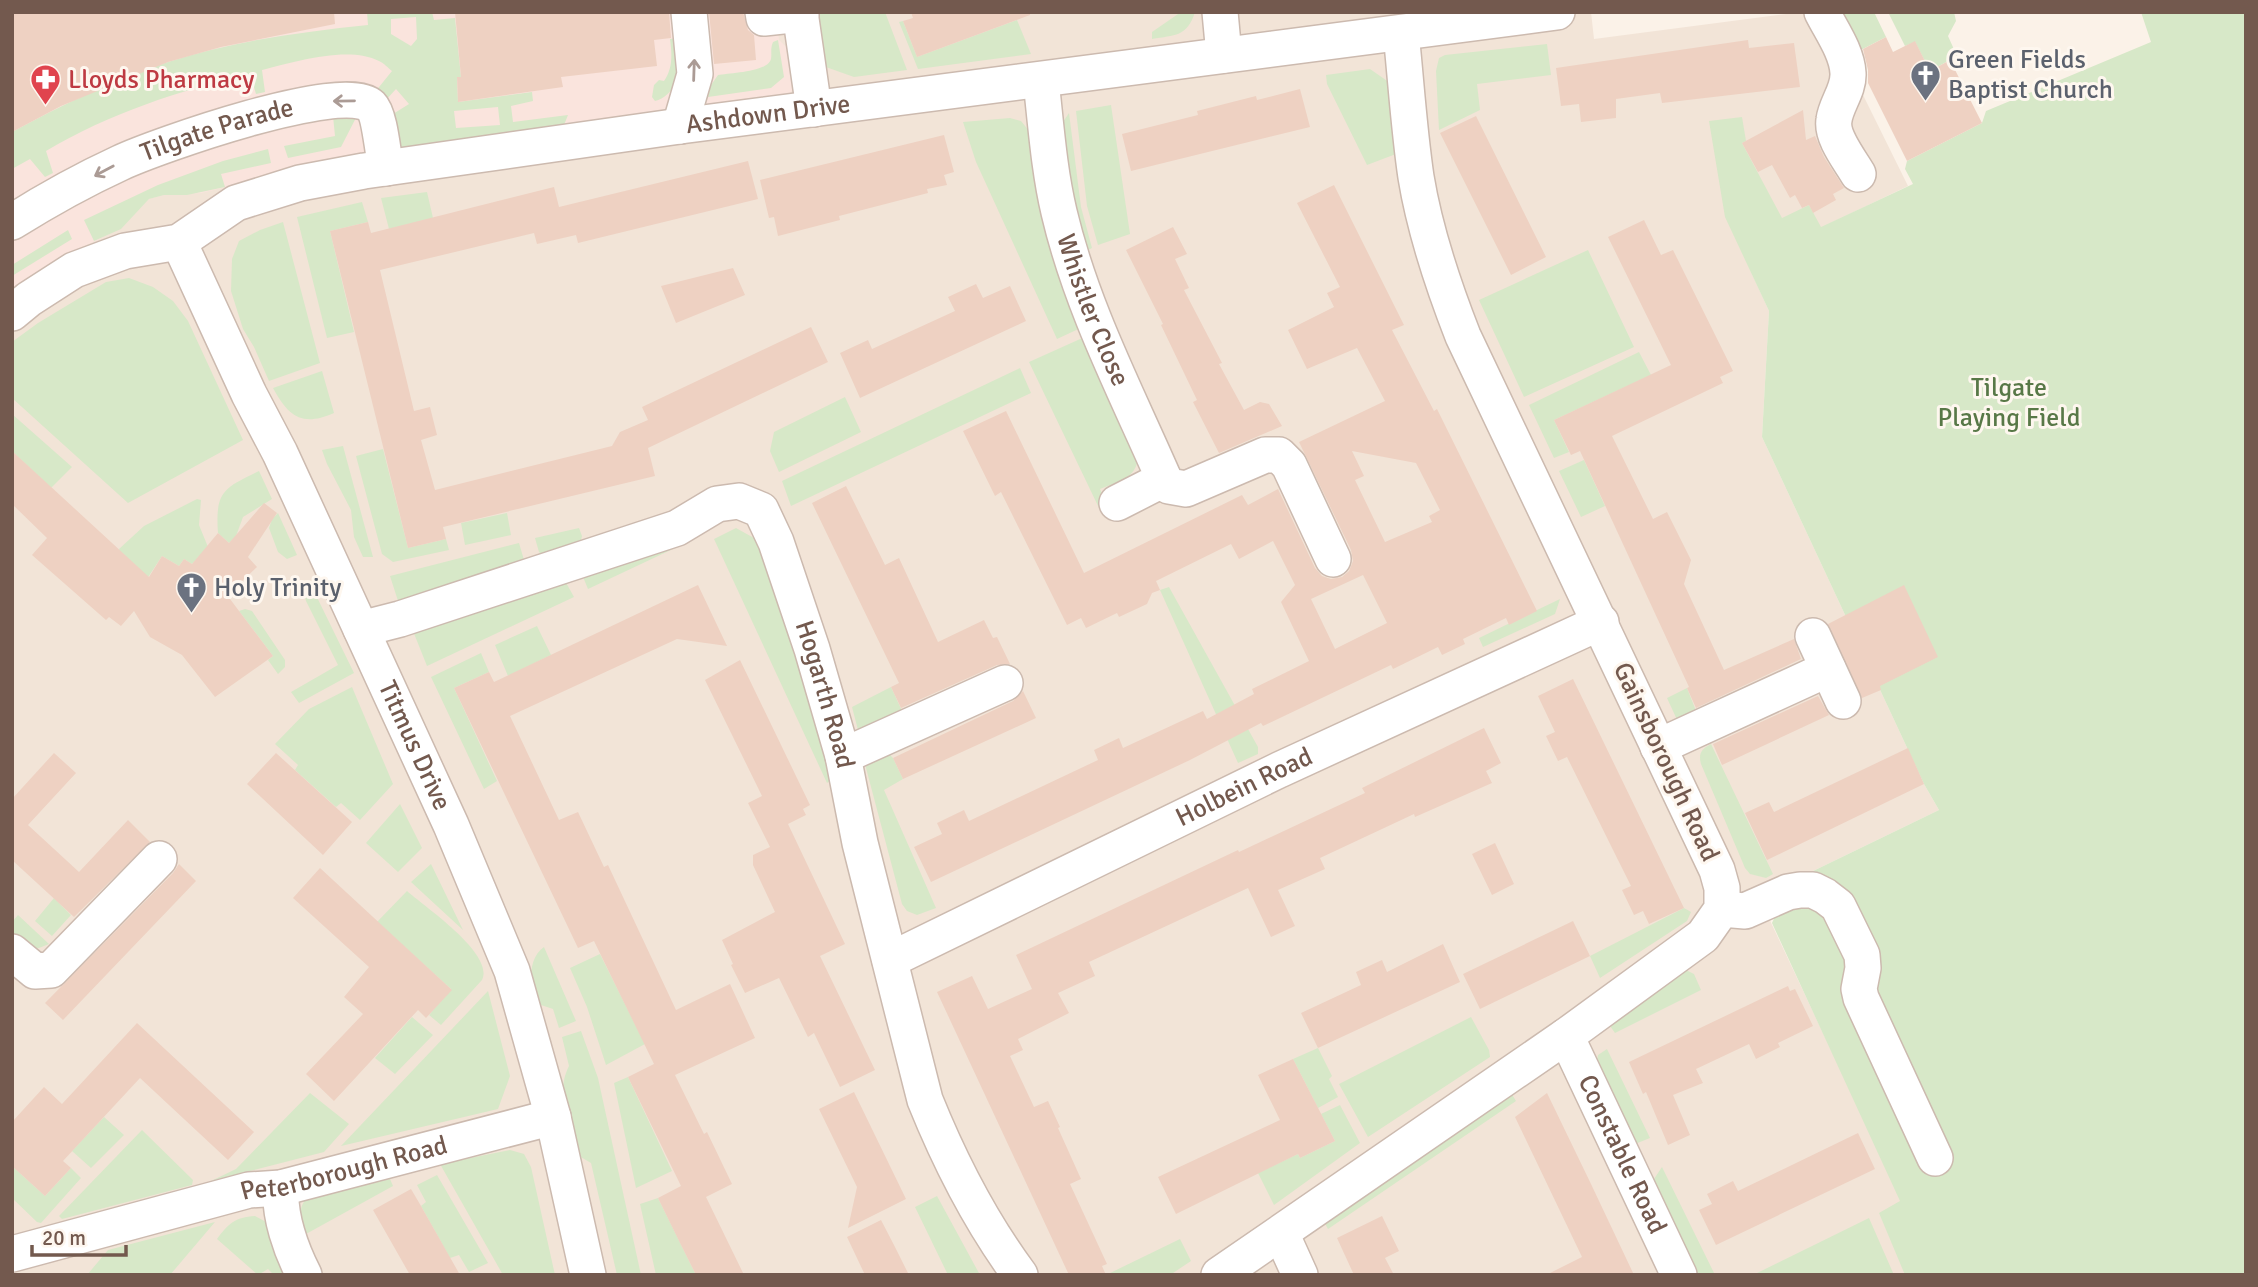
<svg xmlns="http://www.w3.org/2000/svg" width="2258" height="1287" font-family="Signika,sans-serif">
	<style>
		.residential { fill: #f2e4d7 }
		.commercial { fill: #fae4dd }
		.green { fill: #d7e8c8; fill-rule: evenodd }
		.building { fill: #eed1c2; fill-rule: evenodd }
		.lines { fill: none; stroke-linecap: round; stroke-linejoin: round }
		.minor-casing { stroke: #ccbaaf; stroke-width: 38 }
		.minor { stroke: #fff; stroke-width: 35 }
		.oneway { stroke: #ab9b95 }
		.labels { text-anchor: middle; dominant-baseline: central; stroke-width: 6; stroke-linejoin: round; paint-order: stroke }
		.worship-label { font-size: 26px; fill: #5b616d; stroke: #fef7ef; text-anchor: start }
		.health-label { font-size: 26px; fill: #be3a42; stroke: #fef7ef; text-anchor: start }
		.street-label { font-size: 26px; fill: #73594e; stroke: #fef7ef }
		.park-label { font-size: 26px; fill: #587847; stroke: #fef7ef }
	</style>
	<rect width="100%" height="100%" fill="#fbf2e8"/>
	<path class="residential" d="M12 12H1591L1594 39 1802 12H1822L1908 186 1747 263 1769 311 1762 437 1924 784 1939 810 1809 873 1758 895 1937 1275H12Z"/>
	<path class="commercial" d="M12 12H776L779 40 799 59 795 86 787 98 364 154 201 193 164 195 149 199 120 229 72 252 12 293Z"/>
	<path class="green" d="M367 12H432L434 20 455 18 461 77 457 78 458 102 532 92 533 101 511 106 513 122 568 115 564 125C523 148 446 147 398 148L393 114 409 104 396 89 385 101 375 92 392 71C388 68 384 63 379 61 349 45 293 62 262 70L265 92 256 94 250 74C178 91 110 113 46 151L53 173 45 177 30 159 12 169V132C62 105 115 79 168 62 233 41 301 32 368 25ZM416 17 417 39 411 46 391 34V19ZM498 107 500 125 456 128 454 111Z
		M816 12H885L907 70 854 77 823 66Z
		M1181 12H1195C1187 37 1175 35 1152 39V32Z
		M1832 12H1874L1886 37 1853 54Z
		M1888 12H1954L1956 21 1948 36 1957 56 1930 71 1915 42 1905 46Z
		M2141 12H2246V1275H1905L1879 1213 1900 1201 1772 923 1777 912 1809 873 1939 810 1924 784 1762 437 1769 311 1725 217 1709 121 1742 117 1746 141 1742 143 1782 218 1809 205 1821 227 1913 184 1905 169 1907 161 1982 123 1986 111 2151 42Z
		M1017 20 1031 54 918 69 899 22 903 21 917 57Z
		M677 38C679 60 683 93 655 101L652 97 654 85 659 80 664 81C673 68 672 54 670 39Z
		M778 40 784 77 771 88 708 97 711 85 718 75C730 73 768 72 771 59 772 53 770 49 773 42Z
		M1547 44 1551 75 1477 84 1480 110 1439 130 1436 71 1439 58 1445 55Z
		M1370 69 1393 85 1396 154 1367 165 1327 84 1326 75Z
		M1111 105 1130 234 1098 245 1087 206 1076 111Z
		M332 106 360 110 341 147 288 158 284 146 335 136Z
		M1069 113 1081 207 1092 248 1086 251 1073 208 1061 125Z
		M1010 118 1021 121 1034 137 1087 325 1057 339 976 162 963 122Z
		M268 149 271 163 221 174 225 187 187 195H164L149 199 121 229 94 241 84 220 158 185 223 161Z
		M427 192 433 218 389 229 381 198Z
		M362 202 368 222 330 231 354 332 327 338 297 217Z
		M283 222 320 363 269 381 254 347 243 329 231 291 232 259 239 241 260 230Z
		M68 230 72 239 12 276V265Z
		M1588 250 1634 347 1524 397 1479 300Z
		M129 278 153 287 173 301 188 321 243 440 128 503 12 398V342L38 323 106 282Z
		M1089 335 1138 458C1136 479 1117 482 1100 489L1107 504 1099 508 1029 362Z
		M1639 352 1651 375 1554 420 1569 452 1554 458 1529 405Z
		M1020 368 1031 393 791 506 782 481Z
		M322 371 334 413C302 427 289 417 273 388Z
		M845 397 861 432 779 472 770 451 774 432Z
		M12 414 72 467 51 488 12 451Z
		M343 446 373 557H363L354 537 351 510 327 464 322 450Z
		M383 449 408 548 446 539 449 550 393 562 382 554 356 456Z
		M1584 460 1605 506 1581 517 1559 471Z
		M259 471 272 499 243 517 236 536 229 543 218 533C215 491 224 488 259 471Z
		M197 499 201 500 199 525 208 547 192 564 184 559 179 566 162 556 135 597 119 549 144 526Z
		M278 513 297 555 287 559 278 552 269 528 272 519Z
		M507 513 511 535 465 545 461 523Z
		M579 528 582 536 580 544 544 557 539 552 535 538Z
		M736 528 754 538 770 560 801 661 831 780 827 783 714 539Z
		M519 543 524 560 399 604 390 576Z
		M671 545 675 548 588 589 581 572Z
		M564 579 574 597 427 666 413 631Z
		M309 581 354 673 299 703 291 692 338 665 306 601C304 593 302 587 309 581Z
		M1169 587 1258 747V754L1238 763 1160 590Z
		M1560 599 1555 614 1483 647 1479 638Z
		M245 609 252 611 285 660V667L278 674 268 660 273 656 239 611Z
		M537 626 551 655 508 676 495 645Z
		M481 653 489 672 454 688 497 781 484 789 431 677Z
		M352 687 393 784 360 820 341 803 336 807 295 770 298 765 275 744 309 709Z
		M891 687 903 713 869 730H858L852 707Z
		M1687 688 1698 716 1679 724 1667 698Z
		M1711 744 1773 874 1766 878 1750 874 1745 868 1701 764C1698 753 1702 749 1711 744Z
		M889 754 893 758 903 779 884 790 936 908 917 915 907 911 902 904 866 768V760Z
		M400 804 422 848 398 872 366 843Z
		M431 864 463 930 411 882Z
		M407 891C425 907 495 954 482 980L441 1025 429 1015 451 989 377 922Z
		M54 898 71 915 52 936 35 921Z
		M1684 908 1691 912 1687 921 1600 978 1590 956Z
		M18 915 49 944 39 948 26 950 12 940V922Z
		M544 947 576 1021 559 1028 553 1009 532 1002C531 983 527 959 544 947Z
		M600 954 645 1044 606 1065 587 1007 570 968Z
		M1686 970 1694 974 1701 990 1615 1033 1610 1026 1611 1017Z
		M488 991 510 1076 498 1109 341 1146Z
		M412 1017 433 1035 395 1074 375 1058Z
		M1471 1017 1489 1050 1490 1057 1368 1137 1339 1084Z
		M581 1031 598 1078 641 1275H617L591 1163 574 1153C568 1125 555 1093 569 1066L562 1037Z
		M1318 1048 1332 1076 1329 1079 1338 1097 1318 1108 1293 1059Z
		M1607 1049 1650 1138 1635 1144 1596 1065 1598 1055Z
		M628 1077 672 1171 636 1188 614 1083Z
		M1508 1088 1516 1101 1328 1229 1323 1220Z
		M310 1093 349 1124 324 1152 211 1181 236 1169Z
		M1340 1105 1360 1143 1274 1205 1258 1173 1298 1154 1300 1158 1335 1141 1321 1114Z
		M104 1117 124 1135 91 1168 72 1151Z
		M142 1130 193 1180 192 1185 62 1219 59 1216Z
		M510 1150 524 1154 531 1167 555 1275H503L440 1164Z
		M12 1166 45 1196 71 1168 81 1178 41 1223 37 1222 12 1198Z
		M1662 1167 1715 1275H1695L1656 1191 1654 1179Z
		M437 1175 488 1263 469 1272 459 1255 450 1258 421 1206 426 1202 417 1185Z
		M390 1179 393 1186 306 1234C301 1221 297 1212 305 1200Z
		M937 1196 980 1275H948L915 1207Z
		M658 1198 696 1275H656L640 1204Z
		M255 1216 268 1223 286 1275H274L268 1269 258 1275 217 1239C228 1224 235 1217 255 1216Z
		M1869 1218 1894 1275H1753Z
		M215 1222 170 1275H87L108 1250Z
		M1180 1239 1191 1261 1170 1275H1106Z"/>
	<path class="building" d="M12 12H334L335 24 221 47 168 62 61 106 12 132Z
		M455 12H669L671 38 654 40 657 66 561 77 563 87 458 102 457 77H461Z
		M709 12H743L748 30 754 35 756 60 714 64Z
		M911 12H1030V15L917 57 903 21 913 18Z
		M1886 37 1893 52 1915 41 1930 71 1950 60 1982 123 1907 161 1868 83V70L1863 49Z
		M1748 40 1749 48 1794 43 1800 87 1662 103 1660 93 1616 99V118L1581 122 1579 104 1561 106 1556 68Z
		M1300 89 1310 127 1131 171 1122 134 1198 115 1197 111 1256 96 1257 100Z
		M1803 110 1806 140 1815 136 1824 157 1844 188 1833 194 1836 200 1813 213 1809 205 1802 208 1795 195 1790 198 1772 165 1758 172 1742 143Z
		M1476 116 1546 257 1511 275 1440 133Z
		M944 135 954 172 944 175 947 185 927 189 928 193 839 216 840 220 778 236 774 217 769 218 760 180Z
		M748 161 758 199 578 243 576 235 537 244 534 233 380 270 414 411 430 407 437 435 421 440 435 490 612 446 620 432 648 420 642 407 811 327 828 362 648 448 655 476 443 527 446 539 408 548 330 231 368 222 371 233 554 187 559 207Z
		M1334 185 1404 325 1392 330 1434 411 1437 409 1537 611 1509 625 1506 618 1463 639 1465 644 1442 655 1438 647 1393 669 1391 665 1263 726 1261 723 1190 760 931 882 914 847 942 834 937 823 964 810 969 821 1098 760 1094 750 1119 738 1123 748 1203 711 1207 719 1254 694 1252 689 1309 661 1281 602 1295 585 1273 541 1239 559 1231 544 1156 581 1160 590 1152 593 1147 604 1119 617 1117 613 1086 628 1081 618 1067 625 1001 492 995 496 963 431 1006 411 1084 573 1242 495 1248 505 1278 489 1315 568 1322 576 1331 579 1342 577 1349 571 1353 561 1351 550 1299 442 1385 401 1357 348 1307 369 1288 330 1334 307 1327 293 1340 287 1297 203ZM1352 451 1416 463 1440 510 1429 516 1432 522 1385 542 1355 480 1364 476ZM1363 575 1387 623 1335 649 1311 599Z
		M1644 220 1661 255 1673 250 1733 371 1720 377 1723 383 1612 436 1653 519 1667 512 1691 560 1684 584 1724 670 1794 639 1801 659 1696 708 1687 688 1689 687 1580 451 1571 455 1554 420 1671 365 1608 237Z
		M1173 227 1187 254 1175 259 1189 288 1184 290 1222 363 1219 364 1244 410 1260 402 1269 404 1282 426 1219 453 1193 402 1197 400 1161 325 1163 324 1126 250Z
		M733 268 745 295 676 323 661 286Z
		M976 284 983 298 1010 286 1026 321 860 398 840 353 868 340 872 349 955 311 948 297Z
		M12 451 149 577 162 556 179 566 184 559 192 564 218 533 229 543 264 503 277 513 248 557 257 567 227 595 273 656 215 697 182 655 150 637 134 611 121 626 109 617 106 620 32 555 47 538 12 504Z
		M846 486 885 565 899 558 938 642 984 620 993 638 997 637 1010 664 997 665 901 708 891 687 899 683 812 503Z
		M698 585 727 646 677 639 510 716 559 820 578 812 604 867 608 865 676 1010 730 984 755 1038 675 1075 704 1134 707 1132 732 1184 706 1197 744 1275H696L680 1243 658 1198 681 1186 628 1077 654 1064 594 941 578 948 454 688 489 672 494 682Z
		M1904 585 1938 657 1880 686 1881 690 1862 698 1828 624Z
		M740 660 810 805 803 809 806 815 788 824 845 944 820 956 875 1070 840 1087 814 1033 808 1037 779 978 745 993 731 965 733 964 722 940 775 912 753 865V855L770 847 748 803 762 796 705 680Z
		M1573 679 1684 908 1649 924 1643 911 1634 915 1622 890 1631 886 1618 860 1567 757 1558 761 1546 736 1555 732 1538 696Z
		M1023 691 1036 718 903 779 893 758 1013 701Z
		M1818 696 1829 715 1722 765 1713 744Z
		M1484 728 1501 763 1486 771 1492 783 1415 817 1414 814 1320 858 1325 869 1278 890 1295 926 1271 937 1248 888 1089 962 1095 976 1058 993 1069 1013 1018 1039 1023 1050 1010 1056 1034 1107 1048 1101 1060 1127 1058 1128 1081 1179 1070 1184 1107 1264 1102 1266 1106 1275H1069L937 992 972 976 988 1009 1032 989 1016 955 1238 850 1239 852 1365 793 1362 788Z
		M1908 748 1924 784 1767 860 1745 813 1769 802 1774 812Z
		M54 753 76 773 28 825 79 872 128 820 150 842 74 917 12 860V799Z
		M276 753 352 822 323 855 247 784Z
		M1495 843 1514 884 1492 895 1472 854Z
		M179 864 196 881 63 1020 45 1003 173 873Z
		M320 868 452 990 426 1018 418 1010 334 1101 306 1074 363 1014 344 997 369 967 293 898Z
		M1573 921 1590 956 1480 1009 1463 974Z
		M1443 944 1460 982 1318 1048 1301 1013 1361 985 1356 972 1382 960 1387 972Z
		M1788 986 1790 991 1795 989 1813 1026 1778 1043 1780 1047 1756 1059 1749 1044 1696 1069 1703 1083 1673 1095 1690 1135 1668 1145 1646 1092 1643 1094 1629 1062Z
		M137 1023 254 1132 228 1160 140 1078 63 1161 71 1168 45 1196 12 1166V1122L44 1087 62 1104Z
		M1293 1059 1335 1141 1300 1158 1298 1154 1176 1214 1158 1177 1280 1120 1258 1075Z
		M854 1092 906 1199 848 1228 857 1187 819 1109Z
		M1547 1093 1591 1184 1634 1275H1546L1582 1257 1515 1117Z
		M1858 1133 1875 1169 1716 1245 1699 1210 1712 1204 1707 1194 1733 1181 1738 1191Z
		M411 1189 421 1206 460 1275H410L373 1210Z
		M1382 1216 1399 1251 1385 1258 1394 1275H1354L1337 1238Z
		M881 1220 895 1247 909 1275H865L847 1237Z"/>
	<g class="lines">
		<defs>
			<g id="minor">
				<path d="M763 12 764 18 801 14"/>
				<path d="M800 12 814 109"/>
				<path d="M1220 12 1224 55"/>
				<path d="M1822 12C1831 30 1847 52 1848 73 1849 90 1836 104 1834 120 1831 137 1850 160 1858 174"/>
				<path id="s1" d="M1041 81C1046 125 1049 170 1059 212 1081 306 1126 392 1164 479L1117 503"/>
				<path d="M680 126 695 74 689 12"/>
				<path id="s2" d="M12 222C47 200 83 180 120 163 156 146 344 80 371 106 380 115 383 155 386 168"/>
				<path id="s3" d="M179 242 249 394 280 453 451 825 512 971 553 1117 588 1275"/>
				<path id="s4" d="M12 313 29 299 74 270 125 251 179 242 236 203 300 183 364 171 680 126 1557 12"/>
				<path d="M1164 479 1169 486 1186 489 1265 455H1279L1289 465 1333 559"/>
				<path id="s5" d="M361 629 400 619 677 528 717 504 739 501 761 510 776 542 812 649 843 756 860 843 925 1100C950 1162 980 1221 1020 1275"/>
				<path d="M1813 636 1843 701"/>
				<path d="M1658 747 1828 669"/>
				<path d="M843 756 1005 683"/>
				<path d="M1722 909 1745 911 1788 892 1800 890H1813L1825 896 1838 906 1862 955 1863 968 1859 989 1861 998 1935 1158"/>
				<path d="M12 952 35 971 51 970 159 859"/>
				<path id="s6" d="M890 960 1279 770 1601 622"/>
				<path id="s7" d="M1566 1036 1679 1275"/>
				<path d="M281 1188C279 1216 291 1250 304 1275"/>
				<path d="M1281 1233 1300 1275"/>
				<path id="s8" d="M12 1254 249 1190 281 1188 553 1117"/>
				<path d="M1219 1275 1566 1036 1703 936 1722 909V888L1717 870 1463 336C1443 285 1425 232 1416 177 1409 130 1406 81 1401 33"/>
			</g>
		</defs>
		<use href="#minor" class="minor-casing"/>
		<use href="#minor" class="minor"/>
	</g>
	<defs><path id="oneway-shaft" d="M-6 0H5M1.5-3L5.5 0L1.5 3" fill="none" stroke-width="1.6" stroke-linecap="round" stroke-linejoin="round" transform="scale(1.75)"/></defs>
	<g class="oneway">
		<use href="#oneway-shaft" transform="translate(694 70) rotate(-88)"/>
		<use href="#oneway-shaft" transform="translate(344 101) rotate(179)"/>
		<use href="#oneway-shaft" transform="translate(104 171) rotate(152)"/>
	</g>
	<defs>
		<symbol id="church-pin" viewBox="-11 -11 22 30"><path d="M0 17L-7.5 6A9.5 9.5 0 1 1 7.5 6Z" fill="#6b7280" stroke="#fef7ef"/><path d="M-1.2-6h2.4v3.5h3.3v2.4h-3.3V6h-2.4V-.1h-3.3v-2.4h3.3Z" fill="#fff"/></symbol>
		<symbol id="pharmacy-pin" viewBox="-11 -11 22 30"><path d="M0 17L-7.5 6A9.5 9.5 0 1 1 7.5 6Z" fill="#e0444e" stroke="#fef7ef"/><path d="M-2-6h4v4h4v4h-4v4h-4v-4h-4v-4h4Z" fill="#fff"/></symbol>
	</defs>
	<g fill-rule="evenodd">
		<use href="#church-pin" x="1908" y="58" width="35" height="47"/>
		<use href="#pharmacy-pin" x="28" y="62" width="35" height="47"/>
		<use href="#church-pin" x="174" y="570" width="35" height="47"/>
	</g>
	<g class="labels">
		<g class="worship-label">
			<text x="1948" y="60">Green Fields<tspan x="1948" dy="30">Baptist Church</tspan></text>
			<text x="214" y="588">Holy Trinity</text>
		</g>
		<g class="health-label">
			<text x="68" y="80">Lloyds Pharmacy</text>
		</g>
		<g class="street-label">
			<text stroke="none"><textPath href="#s4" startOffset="794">Ashdown Drive</textPath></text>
			<text stroke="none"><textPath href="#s2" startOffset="226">Tilgate Parade</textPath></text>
			<text stroke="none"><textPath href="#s1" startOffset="236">Whistler Close</textPath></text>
			<text stroke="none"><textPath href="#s5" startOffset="620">Hogarth Road</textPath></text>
			<text stroke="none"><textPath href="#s3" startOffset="556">Titmus Drive</textPath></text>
			<text transform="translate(1666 762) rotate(65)">Gainsborough Road</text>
			<text stroke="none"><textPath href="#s6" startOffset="394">Holbein Road</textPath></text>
			<text stroke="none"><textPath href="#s7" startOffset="131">Constable Road</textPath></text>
			<text stroke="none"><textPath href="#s8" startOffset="343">Peterborough Road</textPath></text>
		</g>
		<g class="park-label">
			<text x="2009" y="388">Tilgate<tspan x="2009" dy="30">Playing Field</tspan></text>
		</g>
	</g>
	<rect width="2258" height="1287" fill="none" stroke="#73594e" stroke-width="28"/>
	<path d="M32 1245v10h94v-10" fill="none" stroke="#73594e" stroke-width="3.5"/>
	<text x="42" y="1245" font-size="21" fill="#73594e" stroke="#fef7ef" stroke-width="5" paint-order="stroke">20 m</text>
</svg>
